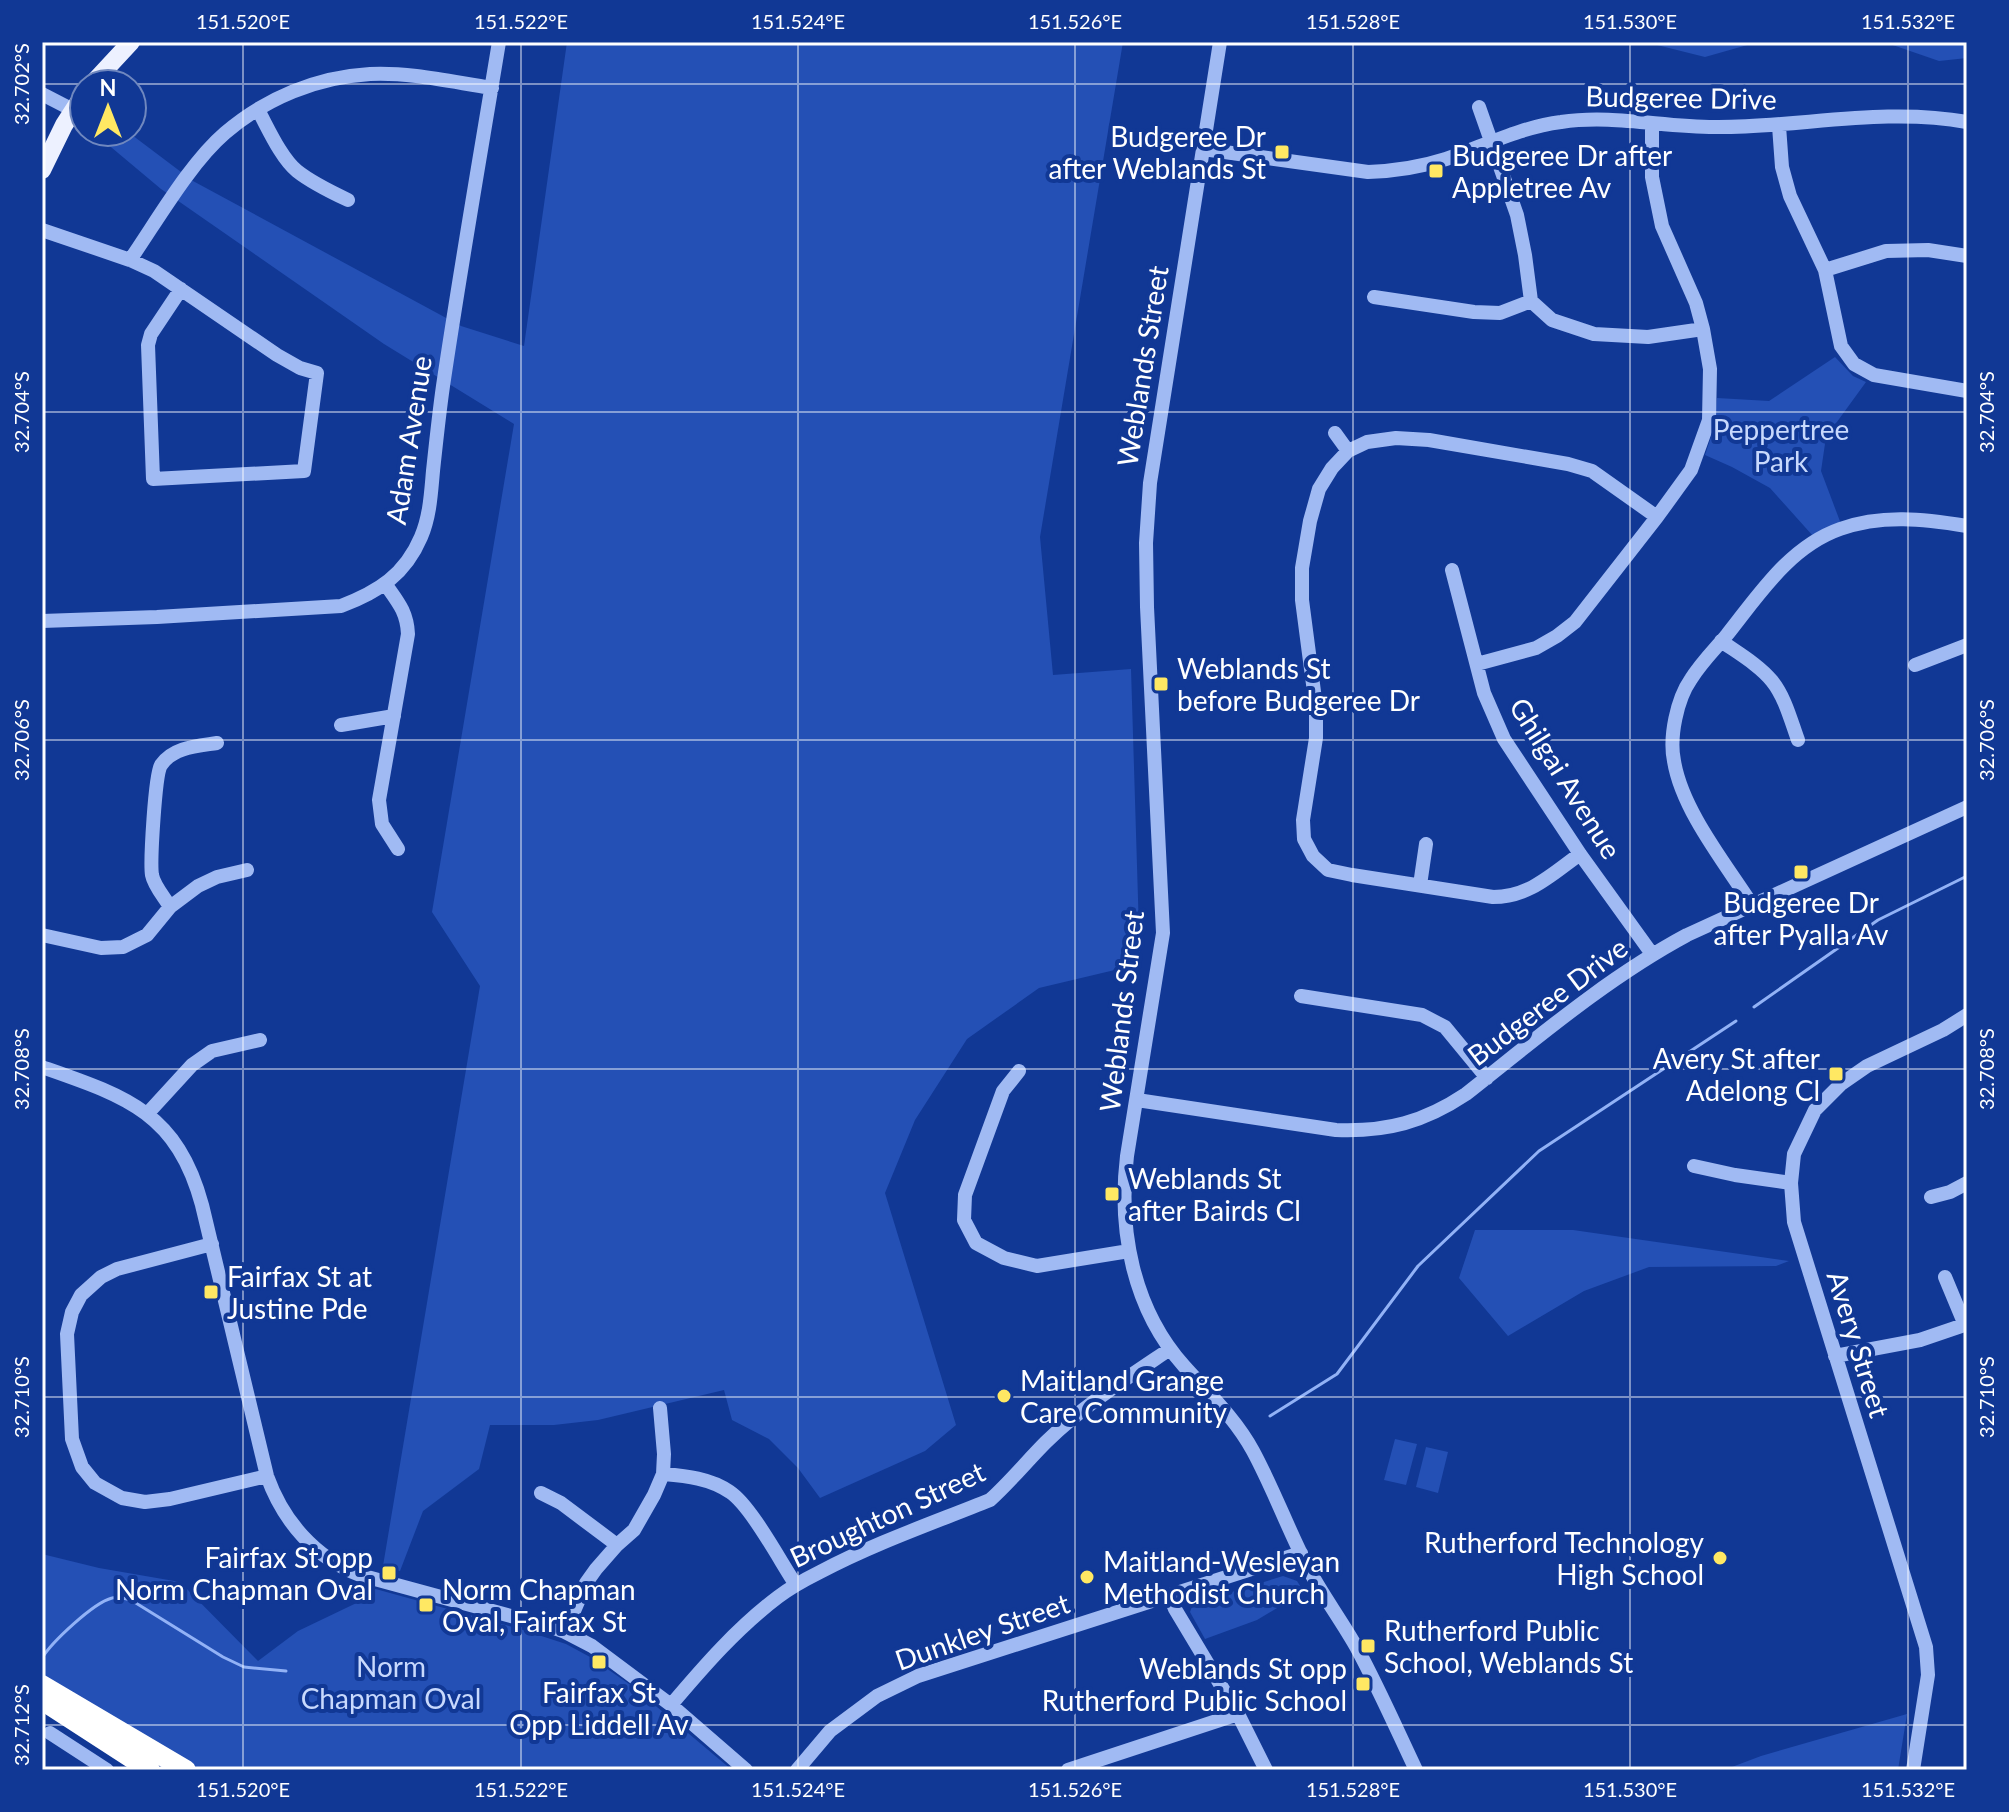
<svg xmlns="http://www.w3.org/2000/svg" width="2009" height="1812" font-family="Lato,sans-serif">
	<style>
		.green { fill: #2450b5 }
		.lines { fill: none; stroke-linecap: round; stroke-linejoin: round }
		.stream { stroke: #92b2f6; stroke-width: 3 }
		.minor { stroke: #a0baf3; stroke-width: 14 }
		.major { stroke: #edf1ff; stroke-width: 18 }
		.highway { stroke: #fff; stroke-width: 20 }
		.ticks { fill: none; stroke: #fff; stroke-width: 2; stroke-opacity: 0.45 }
		.poi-dot { fill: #ffe863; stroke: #113895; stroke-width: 3 }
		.labels { text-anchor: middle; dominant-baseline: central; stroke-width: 8; stroke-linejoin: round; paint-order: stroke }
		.street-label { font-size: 28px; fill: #fff; stroke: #113895 }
		.poi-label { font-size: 28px; fill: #fff; stroke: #113895; text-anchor: start }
		.park-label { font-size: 28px; fill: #c8d9fd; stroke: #113895 }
		.neatline { fill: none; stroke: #fff; stroke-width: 3 }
		.ticks-label { font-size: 20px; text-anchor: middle; fill: #fff }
	</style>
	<rect width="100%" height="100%" fill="#113895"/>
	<path class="green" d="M567 42H1123L1040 537 1053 675 1131 669 1140 964 1039 988 967 1039 915 1120 885 1193 956 1425 925 1451 820 1498 798 1468 769 1439 732 1420 724 1390 598 1420 554 1425H490L479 1469 423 1511 400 1571 383 1566 480 986 432 912 514 424 384 344 161 189 93 132H128L193 181 461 326 524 346Z
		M1645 42H1758L1705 57Z
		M1884 42H1967V58L1939 61Z
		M1835 357 1853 376 1866 382 1826 437 1821 471 1841 524 1813 536 1770 488 1732 467 1705 455 1714 428 1717 398 1769 401Z
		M1475 1230H1573L1789 1261 1776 1266 1649 1267 1584 1291 1508 1336 1459 1278Z
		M1395 1439 1417 1444 1406 1485 1384 1480Z
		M1426 1447 1448 1452 1438 1493 1416 1487Z
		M42 1554 99 1568 180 1582 258 1661 298 1631 369 1597 372 1588 520 1629 566 1644 590 1657 632 1686 732 1770H202L42 1675Z
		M1283 1576 1297 1581 1304 1592 1257 1620 1205 1639 1190 1612 1193 1604Z
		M1907 1714 1898 1770H1724L1761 1756Z"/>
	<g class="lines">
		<path class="stream" d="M1962 42 1967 43
			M1754 1007 1878 920 1967 876
			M1270 1416 1337 1374 1418 1266 1539 1151 1736 1021
			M42 1658C52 1642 93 1603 112 1598 118 1596 125 1599 131 1600L223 1657 244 1667 286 1671"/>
		<path class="minor" d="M1220 42 1150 483 1146 543 1147 607 1163 933 1127 1156C1118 1230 1133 1309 1184 1366 1209 1394 1235 1418 1253 1451 1273 1488 1288 1529 1307 1566 1322 1595 1342 1621 1358 1650 1379 1689 1397 1730 1416 1770
			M42 94 73 110
			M1479 107 1517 215 1525 255 1531 301 1552 320 1594 334 1648 337 1703 329
			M258 110C268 128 281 158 297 171 312 183 331 192 348 200
			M1779 126 1782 167 1790 196 1825 270 1841 346 1854 364 1874 375 1967 391
			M1203 149 1368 172C1395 171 1421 167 1446 159 1484 146 1521 127 1561 122 1614 114 1666 128 1719 127 1802 127 1884 107 1967 122
			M42 230 130 260 154 271 277 355 300 368 317 373 304 471 153 479 148 345 151 334 181 289
			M130 260C157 221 190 163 225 133 266 98 317 77 370 74 410 72 452 82 492 88
			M1825 270 1886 251 1928 250 1967 256
			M1374 297 1474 312 1500 313 1531 301
			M1335 433 1348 451
			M1452 570 1484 693 1504 739 1580 854 1652 954
			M386 585C398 602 407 612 408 634L379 800 382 824 398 849
			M42 621 157 617 341 606C378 592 405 575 421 537 430 516 431 493 433 471 436 443 439 414 443 386 460 271 480 157 499 42
			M1721 641C1738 653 1759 665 1772 681 1785 697 1791 721 1798 740
			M1477 664 1536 648 1557 636 1575 622 1657 517 1691 470 1709 420 1710 369 1703 329 1696 303 1662 226 1652 177V123
			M1915 665 1967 645
			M341 725 394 716
			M1580 854C1551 875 1529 897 1493 897L1352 875 1328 870 1313 856 1304 839 1303 820 1316 738V707L1302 600V568L1310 521 1319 489 1332 468 1348 451 1367 442 1396 438 1429 440 1568 464 1592 471 1657 517
			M1420 885 1426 844
			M1752 905C1725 863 1682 810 1674 761 1669 737 1677 699 1691 679 1701 663 1714 650 1726 636 1758 596 1789 547 1840 529 1882 514 1924 519 1967 526
			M170 907C165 898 154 886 152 875 150 862 155 775 161 765 173 747 198 746 217 743
			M42 935 101 948 123 947 147 935 170 907 198 886 217 877 247 870
			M1301 996 1422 1015 1445 1027 1487 1078
			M42 1067C125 1096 177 1112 202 1205L267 1476C283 1521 315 1558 360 1575L548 1626 565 1632 592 1646 671 1705 746 1770
			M1019 1071 1003 1091 965 1195 964 1220 976 1243 1004 1258 1037 1266 1129 1251
			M1137 1100 1336 1130C1387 1132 1424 1122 1466 1094 1537 1038 1607 978 1687 935L1967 807
			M148 1113 192 1065 212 1051 260 1040
			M1694 1166 1735 1175 1791 1183
			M1931 1197 1950 1192 1967 1183
			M212 1244 117 1269 101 1277 81 1295 72 1312 67 1334 72 1439 82 1467 95 1483 122 1498 145 1502 170 1499 267 1476
			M1945 1277 1965 1325
			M1835 1356 1920 1340 1967 1324
			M663 1474C686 1476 710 1478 730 1492 751 1506 780 1561 796 1585
			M541 1493 561 1503 617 1545
			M1170 1596 1175 1609 1238 1714 1266 1770
			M565 1632 586 1583 596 1569 617 1545 634 1530 654 1495 663 1474 664 1454 660 1408
			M671 1705C704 1666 737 1628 778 1597 791 1587 806 1579 820 1572 875 1543 933 1523 990 1500 1010 1482 1027 1461 1046 1442 1083 1406 1127 1378 1170 1349
			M50 1733 107 1770
			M797 1770 830 1731 877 1696 918 1676 1301 1553
			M1068 1770 1238 1714
			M1913 1770 1928 1675 1926 1647 1794 1222 1791 1183 1794 1154 1815 1110 1841 1084 1867 1066 1943 1030 1967 1015"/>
		<path class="major" d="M92 84 131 42
			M42 170 64 125 84 94"/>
		<path class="highway" d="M42 1685 186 1770
			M42 1700 150 1770"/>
	</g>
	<path class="ticks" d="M243 42V1770M521 42V1770M798 42V1770M1075 42V1770M1353 42V1770M1630 42V1770M1908 42V1770M42 84H1967M42 412H1967M42 740H1967M42 1069H1967M42 1397H1967M42 1725H1967"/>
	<g class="poi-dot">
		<rect x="1274" y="144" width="16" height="16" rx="4"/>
		<rect x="1428" y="163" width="16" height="16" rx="4"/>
		<rect x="1153" y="676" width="16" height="16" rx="4"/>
		<rect x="1793" y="864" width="16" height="16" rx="4"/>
		<rect x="1828" y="1066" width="16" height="16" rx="4"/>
		<rect x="1104" y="1186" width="16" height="16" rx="4"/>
		<rect x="203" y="1284" width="16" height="16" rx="4"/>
		<circle cx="1004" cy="1396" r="8"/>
		<circle cx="1720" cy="1558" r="8"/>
		<rect x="381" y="1565" width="16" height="16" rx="4"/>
		<circle cx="1087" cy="1577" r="8"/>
		<rect x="418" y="1597" width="16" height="16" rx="4"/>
		<rect x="1360" y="1638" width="16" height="16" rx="4"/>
		<rect x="591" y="1654" width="16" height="16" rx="4"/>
		<rect x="1355" y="1676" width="16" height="16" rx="4"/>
	</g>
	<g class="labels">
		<g class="street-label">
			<text transform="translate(1681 97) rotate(1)">Budgeree Drive</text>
			<text transform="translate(1142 366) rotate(-81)">Weblands Street</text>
			<text transform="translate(408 440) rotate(-81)">Adam Avenue</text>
			<text transform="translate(1566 778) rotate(58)">Ghilgai Avenue</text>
			<text transform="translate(1547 1001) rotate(-37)">Budgeree Drive</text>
			<text transform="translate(1121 1011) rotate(-83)">Weblands Street</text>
			<text transform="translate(1859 1344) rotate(73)">Avery Street</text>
			<text transform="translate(887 1514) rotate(-25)">Broughton Street</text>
			<text transform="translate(982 1631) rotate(-19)">Dunkley Street</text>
		</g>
		<g class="poi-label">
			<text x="1266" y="136" text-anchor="end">Budgeree Dr<tspan x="1266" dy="32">after Weblands St</tspan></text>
			<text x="1452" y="155">Budgeree Dr after<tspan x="1452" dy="32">Appletree Av</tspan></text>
			<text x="1177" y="668">Weblands St<tspan x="1177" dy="32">before Budgeree Dr</tspan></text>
			<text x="1801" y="902" text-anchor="middle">Budgeree Dr<tspan x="1801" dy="32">after Pyalla Av</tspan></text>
			<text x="1820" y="1058" text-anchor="end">Avery St after<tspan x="1820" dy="32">Adelong Cl</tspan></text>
			<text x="1128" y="1178">Weblands St<tspan x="1128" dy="32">after Bairds Cl</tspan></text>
			<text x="227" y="1276">Fairfax St at<tspan x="227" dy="32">Justine Pde</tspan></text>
			<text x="1020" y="1380">Maitland Grange<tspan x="1020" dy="32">Care Community</tspan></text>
			<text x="1704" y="1542" text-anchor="end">Rutherford Technology<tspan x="1704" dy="32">High School</tspan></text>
			<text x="373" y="1557" text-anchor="end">Fairfax St opp<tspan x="373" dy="32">Norm Chapman Oval</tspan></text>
			<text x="1103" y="1561">Maitland-Wesleyan<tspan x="1103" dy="32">Methodist Church</tspan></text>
			<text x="442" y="1589">Norm Chapman<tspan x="442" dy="32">Oval, Fairfax St</tspan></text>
			<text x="1384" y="1630">Rutherford Public<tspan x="1384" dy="32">School, Weblands St</tspan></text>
			<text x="1347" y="1668" text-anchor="end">Weblands St opp<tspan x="1347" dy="32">Rutherford Public School</tspan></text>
			<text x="599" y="1692" text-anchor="middle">Fairfax St<tspan x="599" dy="32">Opp Liddell Av</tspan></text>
		</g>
		<g class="park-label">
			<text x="1781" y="429">Peppertree<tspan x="1781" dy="32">Park</tspan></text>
			<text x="391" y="1666">Norm<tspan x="391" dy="32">Chapman Oval</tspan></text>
		</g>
	</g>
	<rect width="2009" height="1812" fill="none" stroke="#113895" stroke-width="88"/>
	<g transform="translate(108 108)"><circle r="38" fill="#113895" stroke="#7088bf" stroke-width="2"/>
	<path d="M0-6L14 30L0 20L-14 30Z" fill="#ffe863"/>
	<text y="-12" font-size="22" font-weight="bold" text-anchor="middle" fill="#ffffff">N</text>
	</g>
	<rect x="44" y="44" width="1921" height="1724" class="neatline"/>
	<g class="ticks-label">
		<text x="243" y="29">151.520°E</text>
		<text x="521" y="29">151.522°E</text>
		<text x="798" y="29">151.524°E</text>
		<text x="1075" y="29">151.526°E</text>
		<text x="1353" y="29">151.528°E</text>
		<text x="1630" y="29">151.530°E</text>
		<text x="1908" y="29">151.532°E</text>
		<text transform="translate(22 84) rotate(-90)" y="7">32.702°S</text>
		<text transform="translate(22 412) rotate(-90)" y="7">32.704°S</text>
		<text transform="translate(1987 412) rotate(-90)" y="7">32.704°S</text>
		<text transform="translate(22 740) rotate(-90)" y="7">32.706°S</text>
		<text transform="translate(1987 740) rotate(-90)" y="7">32.706°S</text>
		<text transform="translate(22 1069) rotate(-90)" y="7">32.708°S</text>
		<text transform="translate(1987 1069) rotate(-90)" y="7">32.708°S</text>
		<text transform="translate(22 1397) rotate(-90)" y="7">32.710°S</text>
		<text transform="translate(1987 1397) rotate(-90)" y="7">32.710°S</text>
		<text transform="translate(22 1725) rotate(-90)" y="7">32.712°S</text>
		<text x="243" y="1797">151.520°E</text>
		<text x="521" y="1797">151.522°E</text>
		<text x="798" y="1797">151.524°E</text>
		<text x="1075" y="1797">151.526°E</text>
		<text x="1353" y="1797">151.528°E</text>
		<text x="1630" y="1797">151.530°E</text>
		<text x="1908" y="1797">151.532°E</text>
	</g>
</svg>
